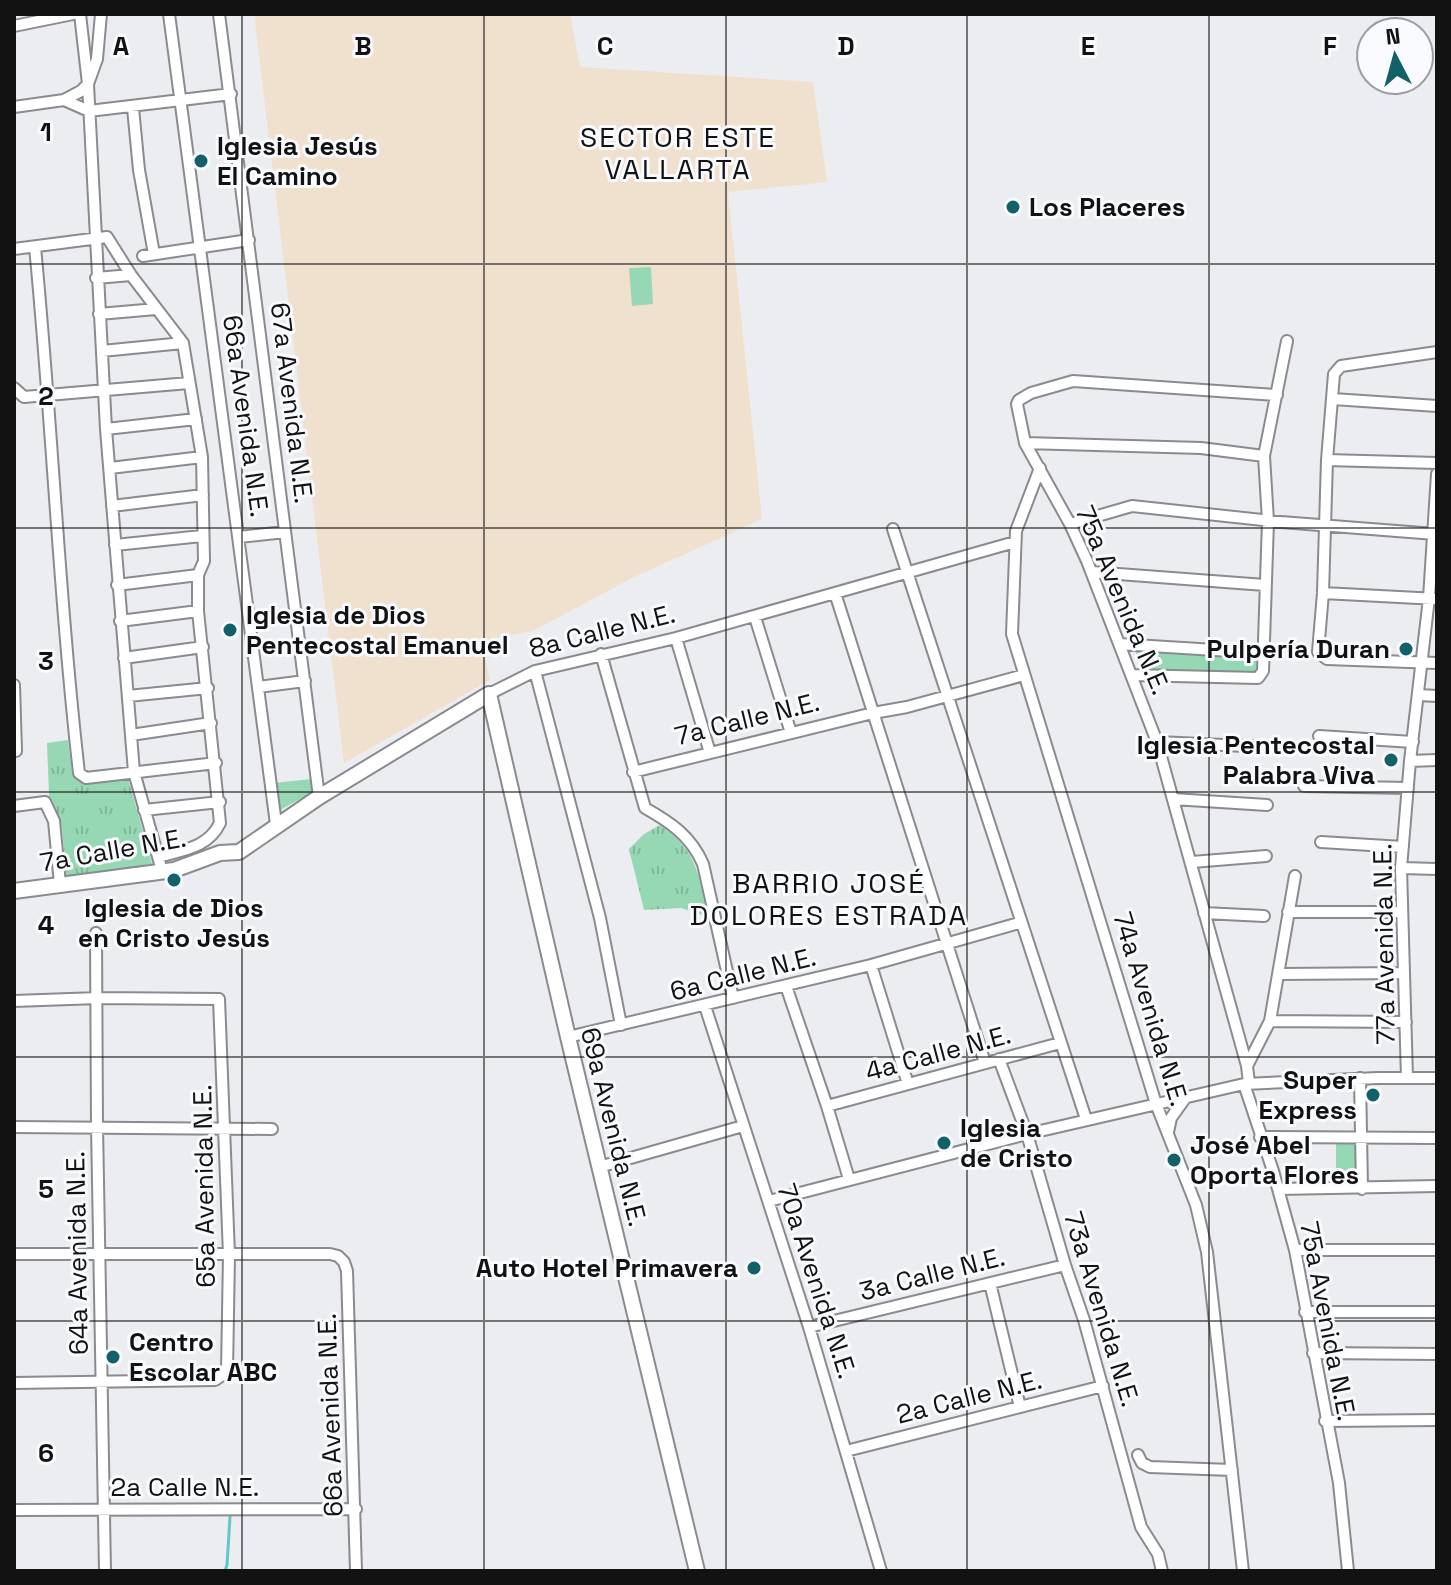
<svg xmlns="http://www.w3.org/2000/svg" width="1451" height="1585" font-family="'Space Grotesk',sans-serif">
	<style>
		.industrial { fill: #f0e0ce }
		.grass { fill: url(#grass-tufts) }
		.park { fill: #96d8b3 }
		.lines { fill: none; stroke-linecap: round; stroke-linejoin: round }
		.stream { stroke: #60c7c9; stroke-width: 3 }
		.street-casing { stroke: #898b8e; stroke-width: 14 }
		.secondary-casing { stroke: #898b8e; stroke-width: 18 }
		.street { stroke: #fff; stroke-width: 10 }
		.secondary { stroke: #fff; stroke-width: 14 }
		.grid { fill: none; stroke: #121213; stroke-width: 2; stroke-opacity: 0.55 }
		.poi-dot { fill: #126169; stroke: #f8fafe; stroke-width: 3 }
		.labels { text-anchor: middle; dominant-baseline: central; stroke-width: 6; stroke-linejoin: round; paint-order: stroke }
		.poi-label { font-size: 26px; font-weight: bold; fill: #121213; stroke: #f8fafe; text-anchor: start }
		.street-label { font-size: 26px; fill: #121213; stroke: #f8fafe }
		.neighbourhood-label { font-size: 28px; letter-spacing: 2px; fill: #121213; stroke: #f8fafe }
		.grid-label { font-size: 26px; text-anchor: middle; font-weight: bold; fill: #121213; stroke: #f8fafe; stroke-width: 6; stroke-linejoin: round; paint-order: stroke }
	</style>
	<defs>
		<pattern id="grass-tufts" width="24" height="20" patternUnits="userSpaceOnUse" patternTransform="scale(2)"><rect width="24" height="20" fill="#96d8b3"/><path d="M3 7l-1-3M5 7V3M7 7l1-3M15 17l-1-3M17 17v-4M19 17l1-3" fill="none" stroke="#80b899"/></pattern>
	</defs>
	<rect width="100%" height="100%" fill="#ebedf1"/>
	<path class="industrial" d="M254 14H570L580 67 813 82 827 182 728 192 762 519 632 578 533 631 494 638 483 648 490 680 344 763Z"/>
	<path class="grass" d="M68 740 72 772 84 784 128 778 152 864 66 877 62 827 49 795 47 743Z
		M660 825C699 852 697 873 708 917L681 908 644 910 629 849 644 834Z"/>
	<path class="park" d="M651 267 653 304 632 306 629 268Z
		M1130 640 1264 651 1263 682 1147 676Z
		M312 779 311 793 280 810 276 807 274 783Z
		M1336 1142H1359L1360 1184 1336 1185Z"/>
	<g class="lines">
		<path class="stream" d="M225 1571 227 1565 230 1517"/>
		<defs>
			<path id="street" d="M101 14 97 59 88 84 106 429 134 772 162 871
				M169 14 276 824
				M219 14 319 797
				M14 26 73 14
				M64 100 81 91 88 84 80 14
				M14 107 64 100 89 111 231 94
				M133 108 139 170 154 254
				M35 247C52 422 59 598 79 773L86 778 216 763
				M14 249 107 237 131 275 183 343 202 457 204 561 198 575V611L220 823C208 848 183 850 158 857
				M143 256 249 240
				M96 278 131 275
				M99 314 156 309
				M102 351 183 343
				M1437 352 1341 366 1334 374 1327 460 1323 593 1318 652 1327 659 1437 663
				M14 388 24 397 189 383
				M1333 399 1437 406
				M106 429 196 419
				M1025 443 1201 448 1264 456
				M1327 460 1437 463
				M110 468 202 457
				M1040 468 1016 531 1012 634 1156 1104 1196 1205 1207 1252 1243 1571
				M112 506 203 495
				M1070 524 1132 506 1281 522 1435 534
				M893 529 1086 1119
				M239 537 285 532
				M115 545 202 536
				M1092 572 1265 585
				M117 585 198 575
				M835 593 985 1063
				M1323 593 1437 599
				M755 617 791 733
				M120 621 198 611
				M676 638 710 753
				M1119 644 1263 653
				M601 654 645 808C670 822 691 836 703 864L733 998
				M124 658 203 647
				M535 671 600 918 621 1025
				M1131 675 1258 678 1263 671 1268 521 1264 456 1287 341
				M14 685 16 751H14
				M258 687 305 681
				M489 694 535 671 676 638 1015 542
				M1419 695 1437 696
				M128 696 208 688
				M131 735 211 723
				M1319 736 1413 742
				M1157 742 1268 747
				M1410 761 1437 760
				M633 772 873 713 907 707 1024 675
				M1304 786 1408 788
				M1173 799 1267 805
				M14 806 45 802 54 821 60 884
				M144 810 220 802
				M1321 842 1403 847
				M1192 862 1266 856
				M1401 868 1437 869
				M1288 912H1401
				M1204 913 1264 916
				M96 933 97 1126 105 1571
				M871 965 908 1084
				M1280 974 1404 973
				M786 986 827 1106 849 1179
				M14 1001 98 998 219 999 229 1255 227 1372 215 1380 14 1383
				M705 1006 809 1327 881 1571
				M1270 1021 1406 1022
				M568 1037 871 965 1019 923
				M999 1059 1027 1134 1065 1265 1084 1320 1141 1527 1158 1554 1162 1571
				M1247 1066 1157 742 1087 561 1070 524 1025 443 1017 404 1019 400 1031 393 1073 381 1277 395
				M1360 1078 1362 1189
				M1407 1078 1401 868 1410 761 1429 598 1437 474
				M1249 1083 1247 1066 1270 1021 1295 876
				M1244 1084 1273 1171 1295 1250 1339 1483 1348 1571
				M827 1106 1060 1043
				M14 1127 272 1129
				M1168 1132 1171 1118 1186 1097
				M1260 1137 1437 1138
				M599 1167 743 1126
				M1278 1189 1437 1186
				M769 1201 1027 1134 1244 1084 1378 1078H1437
				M1295 1250H1437
				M14 1254H330L338 1256 344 1262 347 1271 356 1571
				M990 1283 1020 1407
				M1305 1312H1437
				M809 1327 1065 1265
				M1313 1353 1437 1354
				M1325 1421 1437 1420
				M846 1451 1103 1386
				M1138 1455 1142 1463 1150 1467 1232 1470
				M14 1510 356 1509"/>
			<path id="secondary" d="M14 891 174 870 220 853 239 852 319 797 489 694 568 1037 697 1571"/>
		</defs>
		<use href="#street" class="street-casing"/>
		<use href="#secondary" class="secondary-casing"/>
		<use href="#street" class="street"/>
		<use href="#secondary" class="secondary"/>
	</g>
	<path class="grid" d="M242 14V1571M484 14V1571M726 14V1571M967 14V1571M1209 14V1571M14 264H1437M14 528H1437M14 792H1437M14 1057H1437M14 1321H1437"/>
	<g class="poi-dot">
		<circle cx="201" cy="161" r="8"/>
		<circle cx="1013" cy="207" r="8"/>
		<circle cx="230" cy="630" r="8"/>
		<circle cx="1406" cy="649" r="8"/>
		<circle cx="1391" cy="760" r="8"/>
		<circle cx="174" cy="880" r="8"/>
		<circle cx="1373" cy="1095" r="8"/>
		<circle cx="944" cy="1143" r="8"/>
		<circle cx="1174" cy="1160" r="8"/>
		<circle cx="754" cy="1268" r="8"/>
		<circle cx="113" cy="1357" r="8"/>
	</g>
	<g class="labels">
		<g class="poi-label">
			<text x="217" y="146">Iglesia Jesús<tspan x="217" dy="30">El Camino</tspan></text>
			<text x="1029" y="207">Los Placeres</text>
			<text x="246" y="615">Iglesia de Dios<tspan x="246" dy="30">Pentecostal Emanuel</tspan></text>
			<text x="1390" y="649" text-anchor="end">Pulpería Duran</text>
			<text x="1375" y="745" text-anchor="end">Iglesia Pentecostal<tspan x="1375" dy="30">Palabra Viva</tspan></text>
			<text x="174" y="908" text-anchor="middle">Iglesia de Dios<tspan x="174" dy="30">en Cristo Jesús</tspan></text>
			<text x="1357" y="1080" text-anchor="end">Super<tspan x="1357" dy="30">Express</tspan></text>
			<text x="960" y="1128">Iglesia<tspan x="960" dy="30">de Cristo</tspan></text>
			<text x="1190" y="1145">José Abel<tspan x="1190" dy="30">Oporta Flores</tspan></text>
			<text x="738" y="1268" text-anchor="end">Auto Hotel Primavera</text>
			<text x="129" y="1342">Centro<tspan x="129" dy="30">Escolar ABC</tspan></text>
		</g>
		<g class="street-label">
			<text transform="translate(292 403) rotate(83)">67a Avenida N.E.</text>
			<text transform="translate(246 416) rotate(82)">66a Avenida N.E.</text>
			<text transform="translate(1123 600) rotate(67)">75a Avenida N.E.</text>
			<text transform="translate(602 631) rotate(-14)">8a Calle N.E.</text>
			<text transform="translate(747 719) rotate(-14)">7a Calle N.E.</text>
			<text transform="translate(113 850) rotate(-10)">7a Calle N.E.</text>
			<text transform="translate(1384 944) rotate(-91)">77a Avenida N.E.</text>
			<text transform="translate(743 974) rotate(-14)">6a Calle N.E.</text>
			<text transform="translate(1151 1009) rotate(73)">74a Avenida N.E.</text>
			<text transform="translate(938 1053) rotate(-15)">4a Calle N.E.</text>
			<text transform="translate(614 1127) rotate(76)">69a Avenida N.E.</text>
			<text transform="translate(204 1186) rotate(-91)">65a Avenida N.E.</text>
			<text transform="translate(77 1253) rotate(-91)">64a Avenida N.E.</text>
			<text transform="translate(932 1274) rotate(-14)">3a Calle N.E.</text>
			<text transform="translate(817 1281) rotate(72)">70a Avenida N.E.</text>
			<text transform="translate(1102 1309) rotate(73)">73a Avenida N.E.</text>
			<text transform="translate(1328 1321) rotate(79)">75a Avenida N.E.</text>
			<text transform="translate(969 1397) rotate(-14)">2a Calle N.E.</text>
			<text transform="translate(330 1415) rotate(-92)">66a Avenida N.E.</text>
			<text x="185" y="1487">2a Calle N.E.</text>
		</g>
		<g class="neighbourhood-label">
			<text x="678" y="137">SECTOR ESTE<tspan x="678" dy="32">VALLARTA</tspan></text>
			<text x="829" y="883">BARRIO JOSÉ<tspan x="829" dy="32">DOLORES ESTRADA</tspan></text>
		</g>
	</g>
	<g class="grid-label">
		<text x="121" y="55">A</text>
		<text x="363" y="55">B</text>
		<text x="605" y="55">C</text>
		<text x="846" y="55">D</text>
		<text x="1088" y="55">E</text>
		<text x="1330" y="55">F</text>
		<text x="46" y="141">1</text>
		<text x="46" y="405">2</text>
		<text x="46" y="670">3</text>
		<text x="46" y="934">4</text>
		<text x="46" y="1198">5</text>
		<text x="46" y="1462">6</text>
	</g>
	<rect width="1451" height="1585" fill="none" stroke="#121213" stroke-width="32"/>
	<g transform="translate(1395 56) rotate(354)"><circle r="38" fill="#f8fafe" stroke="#9c9da0" stroke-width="2"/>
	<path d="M0-6L14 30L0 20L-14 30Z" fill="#126169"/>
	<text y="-12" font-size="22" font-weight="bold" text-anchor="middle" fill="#121213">N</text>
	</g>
</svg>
